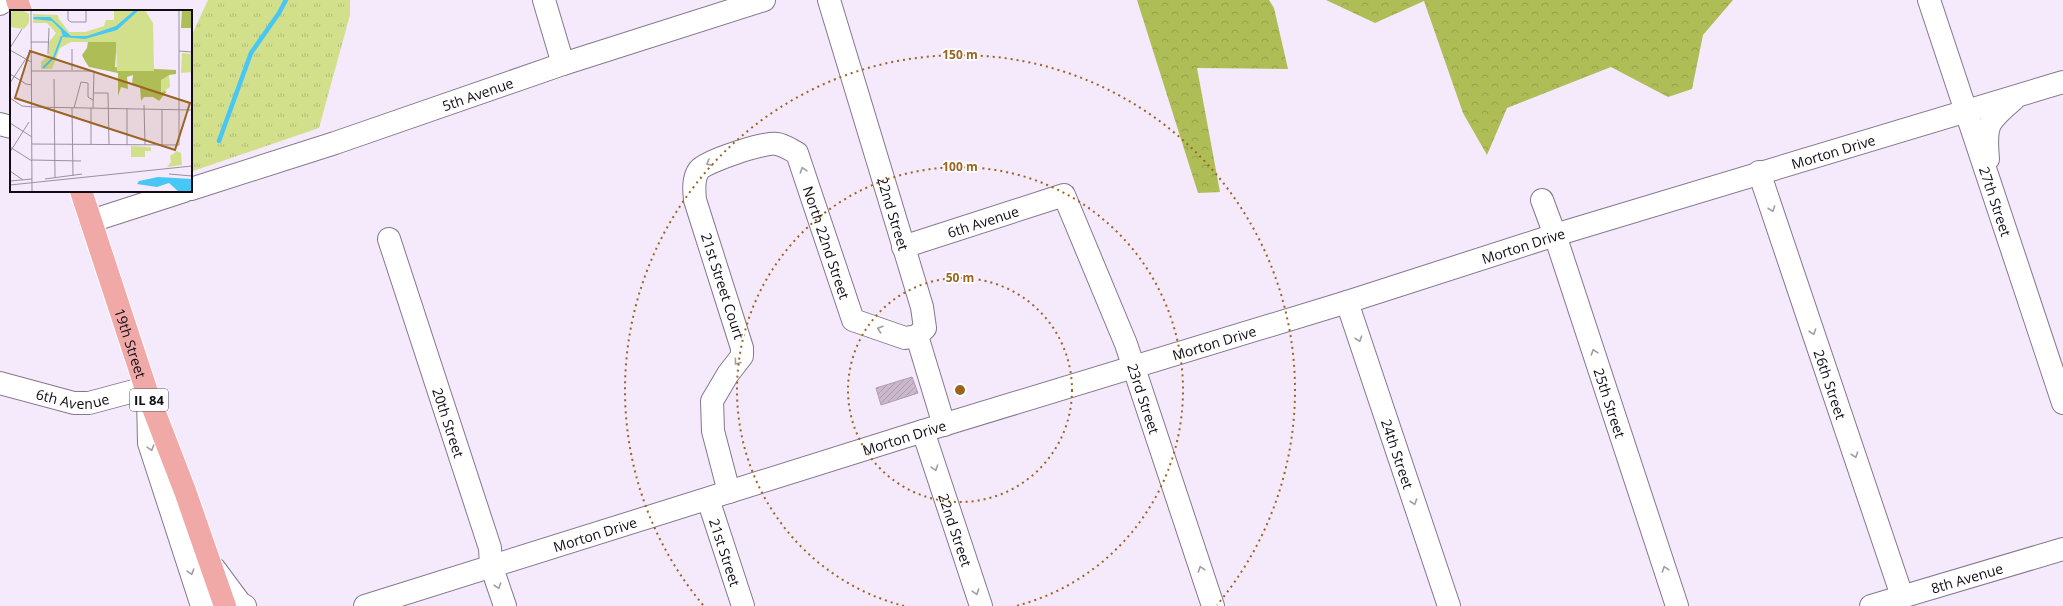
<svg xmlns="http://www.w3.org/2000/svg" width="2063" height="606" font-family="'Open Sans',sans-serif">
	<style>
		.forest { fill: url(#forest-crowns) }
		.park { fill: url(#park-tufts) }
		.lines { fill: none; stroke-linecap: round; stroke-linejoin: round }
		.stream { stroke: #46c7f6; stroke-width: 4.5 }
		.building { fill: url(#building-hatch); stroke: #b09db1 }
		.minor-casing { stroke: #85788d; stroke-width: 24 }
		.major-casing { stroke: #fff; stroke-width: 24 }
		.minor { stroke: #fff; stroke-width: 22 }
		.major { stroke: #f0a9a7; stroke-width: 22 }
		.oneway { stroke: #a09ea1 }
		.ring { fill: none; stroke: #9c6421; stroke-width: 2; stroke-dasharray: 2 4 }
		.labels { text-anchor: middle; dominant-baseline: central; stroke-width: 3.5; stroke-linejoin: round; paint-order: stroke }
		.shield { fill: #fff; stroke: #58555a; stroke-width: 1 }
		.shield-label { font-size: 13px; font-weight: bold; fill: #110c14 }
		.street-label { font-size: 14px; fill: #110c14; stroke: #fff }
		.inset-river { fill: none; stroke: #46c7f6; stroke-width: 2 }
		.inset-road { fill: none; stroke: #9a919f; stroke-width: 1 }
		.view { fill: #9c6421; fill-opacity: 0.15; stroke: #9c6421; stroke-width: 2 }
		.inset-edge { fill: none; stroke: #110c14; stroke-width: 2 }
		.centre { fill: #9c6421; stroke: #fff; stroke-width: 2 }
		.ring-label { font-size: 12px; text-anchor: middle; font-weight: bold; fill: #9c6421; stroke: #fff; stroke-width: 3.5; stroke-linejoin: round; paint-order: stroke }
	</style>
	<defs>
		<pattern id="forest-crowns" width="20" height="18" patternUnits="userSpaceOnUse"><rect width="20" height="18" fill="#aebd56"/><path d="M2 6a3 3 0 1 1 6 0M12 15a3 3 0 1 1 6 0" fill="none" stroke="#95a14a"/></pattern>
		<pattern id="park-tufts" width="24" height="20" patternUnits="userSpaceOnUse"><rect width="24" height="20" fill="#d2e08c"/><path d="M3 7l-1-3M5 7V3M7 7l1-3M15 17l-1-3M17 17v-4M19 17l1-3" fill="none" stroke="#b3bf78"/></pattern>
		<pattern id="building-hatch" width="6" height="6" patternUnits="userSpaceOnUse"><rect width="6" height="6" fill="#cbb8cd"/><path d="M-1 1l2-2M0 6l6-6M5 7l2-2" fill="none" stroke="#ad9daf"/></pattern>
	</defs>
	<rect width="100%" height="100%" fill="#f5e9fc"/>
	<path class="forest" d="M1137 0H1269L1274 8 1288 69 1197 68 1220 192 1198 193Z
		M1326 0H1733L1703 35 1692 89 1668 97 1611 67 1507 108 1487 155 1463 113 1424 1 1375 23Z"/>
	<path class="park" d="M208 0H350V15L319 128 193 171 191 164V37Z"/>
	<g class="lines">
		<path class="stream" d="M219 141 251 53 279 13 286 0"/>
	</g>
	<path class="building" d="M912 377 918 393 881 405 876 388Z"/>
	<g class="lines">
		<defs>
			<g id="minor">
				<path d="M544 0 563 64"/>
				<path id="s1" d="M829 0 922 307 925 328 917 336 944 425"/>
				<path id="s2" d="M1929 0 2063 403"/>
				<path d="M0 4 5 0"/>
				<path d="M0 124 11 127"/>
				<path d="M1988 159C1985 125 1987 122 2013 100"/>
				<path id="s3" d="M1759 172 1902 596"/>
				<path id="s4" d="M191 189 335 143 563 64 764 0"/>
				<path id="s5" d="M1542 200 1555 235 1677 606"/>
				<path d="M91 221 184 191"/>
				<path id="s6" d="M389 239 490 548 491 565 505 606"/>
				<path id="s7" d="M903 247 1064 195 1126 344 1213 606"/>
				<path id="s8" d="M1347 302 1449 606"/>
				<path id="s9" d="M0 383 74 403H89L145 388"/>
				<path d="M148 397 149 443 202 606"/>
				<path id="s10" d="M923 431 981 606"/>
				<path id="s11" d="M729 492 713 431 712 401 728 374 742 356V348L695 200C694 190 693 178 699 170 706 161 767 141 777 144 784 145 791 150 797 153L853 320 905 338 917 336"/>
				<path id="s12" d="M708 499 743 606"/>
				<path d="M214 568 240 603 245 606"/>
				<path id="s13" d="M365 606 923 431 1347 302 1555 235 2063 82"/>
				<path id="s14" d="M1871 606 2063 549"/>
			</g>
			<g id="major">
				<path d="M17 0 21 11"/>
				<path id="s15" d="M81 191 148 395 185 491 225 606"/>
			</g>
		</defs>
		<use href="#minor" class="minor-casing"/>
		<use href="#major" class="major-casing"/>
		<use href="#minor" class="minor"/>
		<use href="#major" class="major"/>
	</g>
	<defs><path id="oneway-chevron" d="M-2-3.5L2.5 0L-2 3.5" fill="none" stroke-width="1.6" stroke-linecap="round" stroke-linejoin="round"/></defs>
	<g class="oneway">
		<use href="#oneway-chevron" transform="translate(709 163) rotate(151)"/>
		<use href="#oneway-chevron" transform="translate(803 170) rotate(-108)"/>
		<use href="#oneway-chevron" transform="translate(1772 209) rotate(71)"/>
		<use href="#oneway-chevron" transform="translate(880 329) rotate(-161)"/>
		<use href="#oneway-chevron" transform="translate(1813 332) rotate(71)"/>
		<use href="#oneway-chevron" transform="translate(1359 339) rotate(71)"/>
		<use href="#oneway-chevron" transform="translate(1594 352) rotate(-108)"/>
		<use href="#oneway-chevron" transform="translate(737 362) rotate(127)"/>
		<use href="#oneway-chevron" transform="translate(151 448) rotate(73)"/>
		<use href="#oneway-chevron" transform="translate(1855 455) rotate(71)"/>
		<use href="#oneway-chevron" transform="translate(935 468) rotate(72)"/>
		<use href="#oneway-chevron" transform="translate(1414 502) rotate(71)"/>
		<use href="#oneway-chevron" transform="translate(1201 569) rotate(-108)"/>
		<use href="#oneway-chevron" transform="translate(1665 569) rotate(-108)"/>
		<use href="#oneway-chevron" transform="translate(191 572) rotate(73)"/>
		<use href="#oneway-chevron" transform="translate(498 586) rotate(71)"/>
		<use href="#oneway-chevron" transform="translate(976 592) rotate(72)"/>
	</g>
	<g class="ring">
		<circle cx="960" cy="390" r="112"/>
		<path d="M904 606A223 223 0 1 1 1016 606"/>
		<path d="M703 605A335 335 0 1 1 1217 605"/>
	</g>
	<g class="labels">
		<rect class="shield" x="130" y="389" width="38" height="22" rx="3"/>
		<g class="shield-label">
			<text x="149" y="400">IL 84</text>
		</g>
		<g class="street-label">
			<text stroke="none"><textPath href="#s4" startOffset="302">5th Avenue</textPath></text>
			<text stroke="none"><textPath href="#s13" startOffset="1537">Morton Drive</textPath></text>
			<text stroke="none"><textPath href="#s2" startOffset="212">27th Street</textPath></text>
			<text stroke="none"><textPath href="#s1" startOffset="223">22nd Street</textPath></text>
			<text stroke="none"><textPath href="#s7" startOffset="84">6th Avenue</textPath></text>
			<text stroke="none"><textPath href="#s11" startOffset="541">North 22nd Street</textPath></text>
			<text stroke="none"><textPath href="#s13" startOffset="1213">Morton Drive</textPath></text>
			<text transform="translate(723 286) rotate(72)">21st Street Court</text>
			<text stroke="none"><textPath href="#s15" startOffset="160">19th Street</textPath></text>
			<text stroke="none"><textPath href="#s13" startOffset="889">Morton Drive</textPath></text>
			<text stroke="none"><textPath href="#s3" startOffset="224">26th Street</textPath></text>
			<text stroke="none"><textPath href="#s9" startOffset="75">6th Avenue</textPath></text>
			<text stroke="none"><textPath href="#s7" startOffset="388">23rd Street</textPath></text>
			<text stroke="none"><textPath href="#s5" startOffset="214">25th Street</textPath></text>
			<text stroke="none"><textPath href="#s6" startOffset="193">20th Street</textPath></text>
			<text stroke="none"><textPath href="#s13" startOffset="565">Morton Drive</textPath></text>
			<text stroke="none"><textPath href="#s8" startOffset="160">24th Street</textPath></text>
			<text stroke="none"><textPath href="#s10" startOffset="104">22nd Street</textPath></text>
			<text stroke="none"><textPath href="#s13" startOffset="241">Morton Drive</textPath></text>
			<text stroke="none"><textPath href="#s12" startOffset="56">21st Street</textPath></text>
			<text stroke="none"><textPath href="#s14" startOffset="100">8th Avenue</textPath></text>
		</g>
	</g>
	<g transform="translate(10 10)">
		<rect width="182" height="182" fill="#f5e9fc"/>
		<path d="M172 0H182V18H171ZM107 27 105 57 166 60V64L159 65 155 82 157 81 149 91 143 87H134L131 91 130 77 122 74 123 65 117 67 118 79 111 77 108 86V63L79 57 75 51 72 45 77 38 78 31Z" fill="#aebd56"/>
		<path d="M159 65 160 77 151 83V70ZM167 141 171 143 172 155 157 157 161 152 160 146Z" fill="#d2e08c"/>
		<path d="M3 0H12L19 4V13L14 19 0 17V5ZM104 0H135L143 13 144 61H107L106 32H61L50 38 42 59H31V52L39 44V32L46 23 37 13H23V4L48 5 49 9 59 22H75L94 16 96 10H104ZM172 43 182 44V62L171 63ZM121 136 141 137V141H135V147H121Z" fill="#d2e08c"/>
		<path d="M125 0H129L107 20 75 29 53 27 51 20 42 11 23 9 24 7H40L61 26H77L106 16ZM148 167 182 169V182H169L159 173 147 177 127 174 129 171Z" fill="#46c7f6"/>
		<path class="inset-river" d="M33 58 44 47 52 26"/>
		<path class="inset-road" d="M21 0 22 182M58 0V10L61 12H76V0M21 32H38M0 38 12 19M0 40 21 52M169 41 182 42M38 44 39 18M62 60V39M21 61H84L83 98M0 64 16 74 22 75M44 69 45 168M0 73 21 41M84 83H98L99 135M0 88 12 96 24 97 182 100M134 95 135 135M62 98 63 166M64 98 71 72 78 73V87L83 90M81 98V135M117 98V135M152 99V135M0 113 22 127M22 134 169 135V0M0 137 22 151M0 142 19 112M22 150 71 151M0 161 13 170M159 164 182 166M35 169 72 164M0 171 22 169M0 175 182 156"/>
		<path class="view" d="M20 41 180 93 165 140 5 88Z"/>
		<rect width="182" height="182" class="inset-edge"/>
	</g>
	<circle cx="960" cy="390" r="6" class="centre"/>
	<g class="ring-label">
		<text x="960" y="59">150 m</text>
		<text x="960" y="171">100 m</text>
		<text x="960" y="282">50 m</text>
	</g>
</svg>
